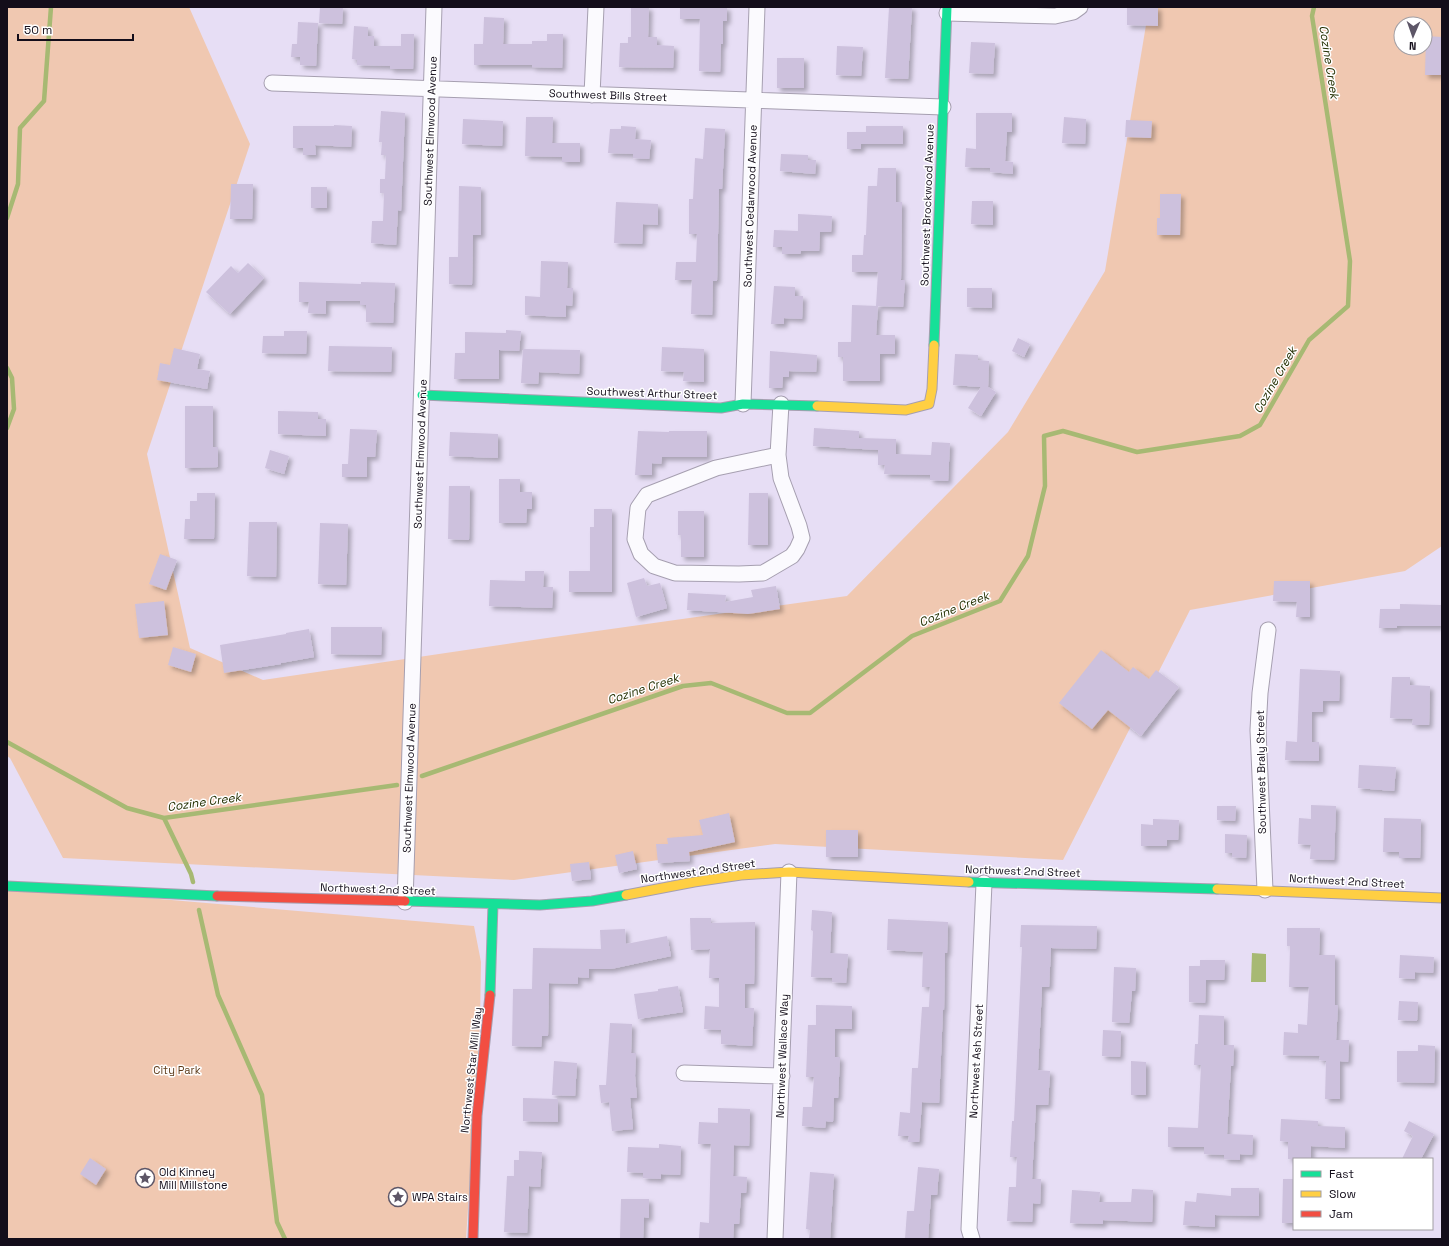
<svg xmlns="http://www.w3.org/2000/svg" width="1449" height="1246" font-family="'Space Grotesk',sans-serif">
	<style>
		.green { fill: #f0c8b1; fill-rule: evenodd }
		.water { fill: #a7b973 }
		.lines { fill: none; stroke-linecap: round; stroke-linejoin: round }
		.stream { stroke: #a7b973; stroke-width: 4.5 }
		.building { fill: #cdc1dd; filter: url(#shadow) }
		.street-casing { stroke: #a69fb0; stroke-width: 17 }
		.fast-casing { stroke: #a69fb0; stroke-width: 11 }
		.slow-casing { stroke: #a69fb0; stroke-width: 11 }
		.jam-casing { stroke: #a69fb0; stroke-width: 11 }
		.street { stroke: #fbfafe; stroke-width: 15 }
		.fast { stroke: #16e098; stroke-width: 9 }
		.slow { stroke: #ffcf43; stroke-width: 9 }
		.jam { stroke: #f24e42; stroke-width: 9 }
		.labels { text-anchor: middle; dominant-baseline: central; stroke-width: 3; stroke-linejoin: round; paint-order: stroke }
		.street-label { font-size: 11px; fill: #130d1a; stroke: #fff }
		.park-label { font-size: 11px; fill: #5d3b19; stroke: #fff }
		.poi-label { font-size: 11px; fill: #130d1a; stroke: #fff; text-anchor: start }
		.water-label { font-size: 12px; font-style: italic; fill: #232f01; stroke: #fff }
	</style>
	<defs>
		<filter id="shadow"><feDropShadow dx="3.5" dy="3.5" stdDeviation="2" flood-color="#0004"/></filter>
	</defs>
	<rect width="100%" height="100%" fill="#e7def5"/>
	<path class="green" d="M7 7H189L250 144 147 454 190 648 263 680 547 638 847 596 1008 432 1105 271 1149 7H1442V546L1405 571 1190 610 1063 860 775 844 514 880 63 858 10 758 7 756ZM1401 24H1425V48H1401Z
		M7 886 474 926 481 962 480 1023 466 1239H7Z"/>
	<path class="water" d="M1252 953 1266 954V982H1251Z"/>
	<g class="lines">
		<path class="stream" d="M7 218 18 184 20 128 44 101 51 7
			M7 368 12 378 14 409 7 428
			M7 742 127 808 164 818 397 785
			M422 776 683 686 711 683 787 713H810L912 636 1000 601 1028 556 1045 486 1044 436 1063 431 1137 452 1240 436 1260 425 1309 340 1348 306 1350 261 1312 16 1314 7
			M164 818 191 874 193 882
			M199 910 218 995 262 1095 277 1222 285 1239"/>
	</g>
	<path class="building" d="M320 7H343L342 24 319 23Z
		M631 7H649L648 37H657V45L674 46 673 68 619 67 620 43H628V37H631Z
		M680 7H727V21H723V44H721L720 72 699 71 700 19H680Z
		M889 7H912L908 79 885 78Z
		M1127 7H1158V26L1127 25Z
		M484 17 504 18 503 44H532V41H547V34H563L562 68 532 67V65H474V44H483Z
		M298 22 318 23 316 66 300 65V57H291L292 44H297Z
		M354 26 368 27V36H374V46H401V34H414L413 69H390V66L357 65V60L352 59Z
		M1426 36 1442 37V75H1425Z
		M971 42 995 43 993 74 969 73Z
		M837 46 863 47 861 76 836 75Z
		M777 58H804V88H777Z
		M381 111 405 113 401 211 398 210 396 245 371 243 372 221H383L384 193H380V179H385L386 155H381L382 142H379Z
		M976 113H1012V132H1007L1005 161 1013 162V174L990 172V168L965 167 966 148 976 149Z
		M526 117H553L552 143H580V162H562V157L525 156Z
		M1064 117 1086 119 1085 144 1062 143Z
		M463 119 503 121 502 146 462 144Z
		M1126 120 1152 121 1151 138 1125 137Z
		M334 125 352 126 351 147 315 145 316 155H303V148H293V126H334Z
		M621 126 636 127 635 139 651 140 649 159 633 158V154L608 153 610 129H621Z
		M866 126H903V144H861V149H847V132H866Z
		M705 128 725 129 722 189H719L717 281H713L712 315 691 314 692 280H675L676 262H696L697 234H689V199H693L695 158 703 159Z
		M781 154 808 155V160H816L815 174 780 171Z
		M878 168H896V202H902L901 280H905L903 307 876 306 878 272H852V255H863L864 235H866L868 186H877Z
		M231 184H253L252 219H230Z
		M459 186 481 187V235H473L472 285 449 284V257H458Z
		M311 187H327V208H311Z
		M1160 194H1181L1180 235H1157V218H1160Z
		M972 201H993V225L971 224Z
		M616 202 658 204V225L643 224 642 244 614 243Z
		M798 214 832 216 831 232H820L819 251H801L800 254H782V247H773L774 230 798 231Z
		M541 261 568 262 567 288H573L572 306 566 305V317L525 315V296L540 297Z
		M248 263 264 278 230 314 206 292 231 266 238 273Z
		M299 282 361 284V282L395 283 393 323 366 322V305H360V301H326V314L308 313 309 302H299Z
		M774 286 795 287V296H803L802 319 784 318V324H771Z
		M967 288H992V308L967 307Z
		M852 305 878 306 876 335H895V354H880V381H843V357H838V342H851Z
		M506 330 521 331 519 351 499 350V379H454L455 353H465V332L506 333Z
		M284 331H307L306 354 262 353 263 336H284Z
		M1018 338 1030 344 1024 357 1012 351Z
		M329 346 392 347 391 372 328 371Z
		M662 347 704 349V382L683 381 684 372 661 371Z
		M174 348 200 354 197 369 210 371 207 389 157 380 160 363 170 365Z
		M523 349 580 350 579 374 539 372 538 384 521 383Z
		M770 351 817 355 816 372 789 371V377H783L782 388H769Z
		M955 354 978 355V360L989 361 988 387 996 392 981 416 968 408 981 387 953 385Z
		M185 406H213V447H218V467L185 468Z
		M278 411 318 412V419H326V436L278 434Z
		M814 428 859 431V438L896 439V454L931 455 932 442 950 443 948 481 930 480V475L884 474 885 465H878V450L813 446Z
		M350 429 377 430 375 457H367V477H342V464H348Z
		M638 431 669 432V431H707V457H662L661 464 652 463V475H635Z
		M450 432 498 434V458L449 456Z
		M270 450 289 456 284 474 265 468Z
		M499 479H520V492H532V509H527L526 523H499Z
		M449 486H470L469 540 448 539Z
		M197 493H215L214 539H184L185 519H190V501H197Z
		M749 493H768V545H748Z
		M594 509H612V592H569V571H590V527H594Z
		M678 511H704V557H681V535H678Z
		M249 522H277L276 577 247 576Z
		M320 523 348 524 346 585 318 584Z
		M160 554 177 560 166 590 149 584Z
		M525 571H544L543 587H553L552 608 489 606 490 580 525 581Z
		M644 578 647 586 660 583 667 608 636 617 627 583Z
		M1274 581H1310V617H1296L1297 602 1273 601Z
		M776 586 780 609 748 614 687 610 688 593 726 595 725 602 753 597 751 590Z
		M164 601 168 635 139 638 135 604Z
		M1400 604 1441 605V626H1397V628H1379L1380 609H1400Z
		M331 627H382L381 655 331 654Z
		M309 629 314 657 281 663V664L224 673 220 645 286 634V633Z
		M173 647 196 654 191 672 168 665Z
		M1101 650 1129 672 1133 667 1149 679 1156 670 1179 687 1141 736 1108 710 1092 729 1059 703Z
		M1300 669 1340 671 1339 701H1323V712H1312V742H1319V761L1285 760 1286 741 1297 742Z
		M1392 677H1410V685L1430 686 1429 725H1412L1413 719 1390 718Z
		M1359 765 1396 767 1394 791 1358 788Z
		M1311 805 1336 806 1334 860 1310 859 1311 845 1298 844 1299 818 1311 819Z
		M1217 806H1236L1235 821 1217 820Z
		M729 813 735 842 689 852 690 861 658 863 656 844H668L667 838 703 835 699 820Z
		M1384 818 1421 819 1420 858H1399V852H1383Z
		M1153 819 1179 820 1178 840H1167V846H1141V824L1153 825Z
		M826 830H858V857H826Z
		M1225 834 1247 835 1246 858 1232 857V853H1225Z
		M633 851 637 869 619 873 615 855Z
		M589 862 591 879 572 881 570 864Z
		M812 910 832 912 830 953 848 954 846 983 832 982V978L811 977 813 931 811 930Z
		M690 918H711V923L755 922 754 984H745V1008H754L752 1046 721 1044V1030L704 1029 705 1006 719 1007V978H709L710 949 691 950Z
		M888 919 948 922 947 953H945L944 1010 943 1009 939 1103 922 1102 919 1142H908L909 1136H898L900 1112 910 1113 912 1068H918L922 1007H929L930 987H922L923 952 887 950Z
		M1021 925 1097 926 1096 949 1051 948 1049 987H1042L1038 1070 1050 1071 1048 1105H1036L1032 1179H1041L1040 1204 1033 1203 1032 1222 1007 1221 1009 1187H1016L1017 1157H1010L1012 1121H1014L1022 947H1020Z
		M1287 928H1320L1319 955H1335V1005H1338L1336 1040H1349L1348 1062 1340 1061V1099H1325L1326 1061 1319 1060 1320 1056 1283 1055 1284 1032 1298 1033V1024L1307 1025 1309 987H1289L1290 946H1287Z
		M625 929 626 944 667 936 671 956 611 969H589V978L578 977V984L549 983 548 1036H542L541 1047 512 1046 513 989H532L533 948 601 949 600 930Z
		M1400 955 1434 957 1433 973 1415 972V979L1399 978Z
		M1200 960H1225L1224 980H1206L1205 1003 1189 1002V966H1200Z
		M1114 967 1136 968 1135 991H1132L1129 1023 1112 1022Z
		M678 986 683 1012 638 1019 634 994 658 991V989Z
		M1399 1001 1418 1002 1417 1021 1398 1020Z
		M816 1005 852 1006V1029H835V1057H840L838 1098H834L833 1122 826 1121 825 1128 802 1126 803 1107H812L814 1077H806L808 1025H816Z
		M1199 1015 1224 1016V1045H1234L1233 1066H1231L1227 1134 1253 1135 1252 1155 1240 1154V1160L1224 1159V1155L1204 1154V1147H1168V1127L1198 1128 1201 1065H1194L1195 1044H1198Z
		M610 1023 632 1024 631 1053H636L635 1076 637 1098H630L633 1129 612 1131 609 1102 601 1103 599 1085H606Z
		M1103 1030 1121 1031 1120 1057 1102 1056Z
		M1418 1045 1435 1046 1434 1083 1397 1082V1051H1418Z
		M554 1061 577 1063 575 1096 552 1095Z
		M1131 1061 1146 1062V1095H1131Z
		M523 1098 558 1099V1122L523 1121Z
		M718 1108 750 1109 749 1146 734 1145 733 1176 747 1177 746 1193H741L739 1224H734L733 1239 699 1238 700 1222 709 1223 711 1144H698L699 1122 718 1123Z
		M1281 1119 1318 1121V1126L1345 1127V1148L1311 1146V1159H1288V1142L1280 1141Z
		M1409 1121 1434 1134 1421 1159H1402L1413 1136 1404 1131Z
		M659 1144 681 1146 680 1175 661 1174V1179L643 1178V1173L627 1172 628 1147 659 1148Z
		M519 1151 542 1152 540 1187 529 1186 527 1233 504 1232 507 1176H514V1160H519Z
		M90 1158 106 1169 96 1185 80 1174Z
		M918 1167 939 1169 937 1195H931L928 1239H905L907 1211H914Z
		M810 1172 834 1174 830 1239H809L810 1230 806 1229Z
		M1283 1179H1294V1223H1282Z
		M1231 1188H1259V1216L1215 1215V1227L1183 1225 1185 1201 1196 1202 1197 1193 1231 1196Z
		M1132 1189 1153 1190 1152 1222 1103 1220V1224L1070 1223 1072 1190 1100 1192 1099 1202H1131Z
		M621 1199H649V1218L644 1217 643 1239H620Z"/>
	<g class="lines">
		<defs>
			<path id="street" d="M947 13 1055 16 1073 12 1080 7
				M272 83 943 107
				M592 95 596 7
				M743 404 757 7
				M778 455 781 478 799 526 802 538 797 549 792 556 763 573 739 574 675 573 654 566 641 554 635 539 638 508 647 495 716 468Z
				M778 455 781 404
				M1265 890 1258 730 1260 693 1268 630
				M405 902 434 7
				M684 1073 782 1076
				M775 1239 789 872
				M972 1239 969 1229 984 883"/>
			<path id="fast" d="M934 345 947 7
				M422 395 721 408 743 404 817 406
				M969 882 1217 889
				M7 886 217 896
				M405 901 540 905 592 901 626 895
				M490 995 493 904"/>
			<path id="slow" d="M817 406 906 410 929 404 932 389 934 345
				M1217 889 1442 898
				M626 895 694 882 741 875 789 872 969 882"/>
			<path id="jam" d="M217 896 405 901
				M473 1239 477 1116 490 995"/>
		</defs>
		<use href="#street" class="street-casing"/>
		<use href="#fast" class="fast-casing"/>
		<use href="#slow" class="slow-casing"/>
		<use href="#jam" class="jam-casing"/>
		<use href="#street" class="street"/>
		<use href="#fast" class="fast"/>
		<use href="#slow" class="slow"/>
		<use href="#jam" class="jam"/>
	</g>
	<defs>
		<symbol id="sight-ring" viewBox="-11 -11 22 22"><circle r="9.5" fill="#fff" stroke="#5d5667" stroke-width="1.5"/><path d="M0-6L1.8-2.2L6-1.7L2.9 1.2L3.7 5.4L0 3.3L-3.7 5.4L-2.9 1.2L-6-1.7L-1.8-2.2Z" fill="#5d5667"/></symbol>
	</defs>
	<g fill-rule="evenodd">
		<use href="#sight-ring" x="134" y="1167" width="22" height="22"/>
		<use href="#sight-ring" x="387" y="1186" width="22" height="22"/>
	</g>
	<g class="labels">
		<g class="street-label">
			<text transform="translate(608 95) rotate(2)">Southwest Bills Street</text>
			<text transform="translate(430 131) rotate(-88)">Southwest Elmwood Avenue</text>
			<text transform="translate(927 205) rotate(-88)">Southwest Brockwood Avenue</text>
			<text transform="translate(750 206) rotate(-88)">Southwest Cedarwood Avenue</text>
			<text transform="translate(652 393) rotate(2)">Southwest Arthur Street</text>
			<text transform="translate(420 454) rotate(-88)">Southwest Elmwood Avenue</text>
			<text transform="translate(1261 772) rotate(-91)">Southwest Braly Street</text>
			<text transform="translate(409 778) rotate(-88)">Southwest Elmwood Avenue</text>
			<text transform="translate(698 871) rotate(-8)">Northwest 2nd Street</text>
			<text transform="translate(1023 871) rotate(2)">Northwest 2nd Street</text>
			<text transform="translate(1347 881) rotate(3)">Northwest 2nd Street</text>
			<text transform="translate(378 889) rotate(2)">Northwest 2nd Street</text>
			<text transform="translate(782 1056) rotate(-88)">Northwest Wallace Way</text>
			<text transform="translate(976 1061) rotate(-87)">Northwest Ash Street</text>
			<text transform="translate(471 1070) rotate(-84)">Northwest Star Mill Way</text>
		</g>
		<g class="park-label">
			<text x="177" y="1070">City Park</text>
		</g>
		<g class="poi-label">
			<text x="159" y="1172">Old Kinney<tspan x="159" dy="13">Mill Millstone</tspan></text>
			<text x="412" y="1197">WPA Stairs</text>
		</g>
		<g class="water-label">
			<text transform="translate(1329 62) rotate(81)">Cozine Creek</text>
			<text transform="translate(1275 380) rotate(-60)">Cozine Creek</text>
			<text transform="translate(954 609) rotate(-22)">Cozine Creek</text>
			<text transform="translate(643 689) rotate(-18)">Cozine Creek</text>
			<text transform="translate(204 802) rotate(-8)">Cozine Creek</text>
		</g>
	</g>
	<rect width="1449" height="1246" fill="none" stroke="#130d1a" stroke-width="16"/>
	<rect x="1293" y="1158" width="140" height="72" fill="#ffffff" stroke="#a19ea3"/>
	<rect x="1301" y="1171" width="20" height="6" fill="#16e098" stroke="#a19ea3"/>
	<text x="1329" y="1178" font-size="12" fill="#130d1a">Fast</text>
	<rect x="1301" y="1191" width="20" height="6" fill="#ffcf43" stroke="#a19ea3"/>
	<text x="1329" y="1198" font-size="12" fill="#130d1a">Slow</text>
	<rect x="1301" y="1211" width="20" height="6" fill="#f24e42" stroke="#a19ea3"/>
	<text x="1329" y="1218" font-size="12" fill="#130d1a">Jam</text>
	<g transform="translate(1413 36) rotate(182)"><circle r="19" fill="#ffffff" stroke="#a19ea3"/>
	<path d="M0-3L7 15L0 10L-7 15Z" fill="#5d5667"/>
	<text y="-6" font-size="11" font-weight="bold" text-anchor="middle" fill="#130d1a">N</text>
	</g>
	<path d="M18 34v6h115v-6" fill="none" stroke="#130d1a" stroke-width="2"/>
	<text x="24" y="34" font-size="12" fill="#130d1a" stroke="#ffffff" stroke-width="3" paint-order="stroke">50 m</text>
</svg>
